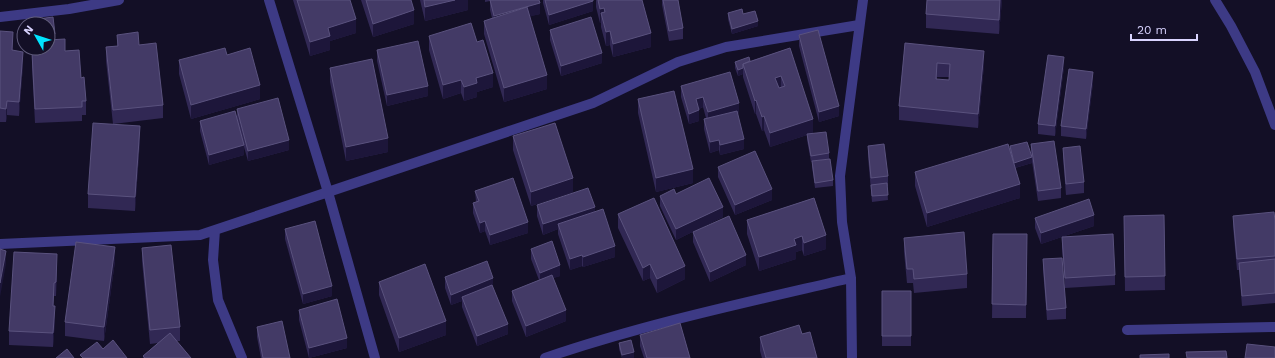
<svg xmlns="http://www.w3.org/2000/svg" width="1275" height="358" font-family="'Work Sans',sans-serif">
	<style>
		.lines { fill: none; stroke-linecap: round; stroke-linejoin: round }
		.minor { stroke: #3d3a85; stroke-width: 10 }
		.wall { fill: #312854; fill-rule: evenodd }
		.shaded-wall { fill: #1d163a }
		.building { fill: #433a66; stroke: #5a527e; fill-rule: evenodd }
	</style>
	<rect width="100%" height="100%" fill="#130f26"/>
	<g class="lines">
		<path class="minor" d="M269 0 328 192 375 358
			M1215 0 1231 26 1255 72 1275 125
			M0 17 69 9 119 0
			M215 230 213 260 218 300 242 358
			M0 244 200 235 593 103 678 62 726 47 859 25
			M1127 330 1275 327
			M545 358C644 324 748 302 851 278
			M852 358 851 278 842 222 840 176 863 0"/>
	</g>
	<path class="wall" d="M293 0H350L356 33 330 41V50L310 56Z
		M361 0H411L414 24 373 37Z
		M420 0H468V10L425 21Z
		M485 0H539L540 14 530 16 547 89 504 102 484 34V21L492 18 490 10V1L485 2Z
		M543 0H593V11L549 25 543 3Z
		M596 0H642L651 47 613 57 610 45 606 46 601 27V23H600L596 7Z
		M662 0H678L683 28V39L669 41 662 5Z
		M927 0H1002L999 34 926 28V14Z
		M728 13 743 14 758 26 732 34 728 19Z
		M53 17 55 34V40L65 39V51L79 50 81 78 84 77 86 101V115H82V121L35 123 32 67V53H40V48H48V24H31V20Z
		M550 30 602 63 561 76 550 40Z
		M0 31 13 46V51L23 65 19 116 7 115 6 122H0Z
		M117 35 139 45 163 105V118L113 124 106 61V47L117 46Z
		M799 35 839 116 819 122 799 46Z
		M429 36 477 42 493 87 477 92V97L464 101 461 93 443 99 429 50Z
		M905 43 984 65 978 128 899 120V106ZM937 77H949V80H937Z
		M790 48 813 133 810 134 829 153V159L813 161 833 180V186L815 188 812 167V161L811 162 807 140V135L770 147 764 130 762 131 756 114H755L743 77V74L738 76 735 68V62L750 61Z
		M377 50 428 96 387 106 377 61Z
		M227 55 260 99 191 119 179 74V60Z
		M1064 67 1055 136 1038 134V124Z
		M330 68 388 152 346 161 330 82Z
		M1093 83 1086 139 1061 136V126Z
		M681 86 739 113 737 114 744 149 720 155 719 150 710 153 704 129V119L706 118 703 107 699 109V121L689 124 681 97Z
		M638 99 693 183 656 192 638 113Z
		M237 109 289 150 248 161 244 147V155L209 165 200 131V121L237 117Z
		M513 136 573 192 531 206 513 150Z
		M140 140 135 211 88 208V194Z
		M1031 144 1061 188V198L1038 201 1031 155Z
		M868 146 888 176V186H887L888 200 872 202 868 157Z
		M1010 146 1032 163 1015 168 1020 198 927 227 915 186V172L1010 152Z
		M1063 148 1084 182V193L1066 195 1063 158Z
		M718 167 772 200 735 215 718 177Z
		M475 191 528 233 490 245 485 231 480 233 473 213V203L476 202Z
		M676 194 723 217 676 240 660 206V196Z
		M814 198 826 249 804 256 802 250 796 252V259L759 271 747 234V220Z
		M537 205 595 212 615 257 583 267 582 266 570 270 558 234V229L543 235 537 216Z
		M618 214 685 279 657 293 650 278 643 281 618 228Z
		M1164 215 1165 290 1125 291 1124 216Z
		M1233 216 1275 221V303L1242 306 1239 270H1237L1233 226Z
		M1035 218 1094 226 1041 244 1035 228Z
		M285 229 332 296 303 304 285 239Z
		M693 232 746 265 710 282 693 242Z
		M993 234H1027L1026 318H992Z
		M1062 237 1115 275V285L1065 288 1062 248Z
		M904 238 967 274V288L914 293 913 283H907L904 252Z
		M142 248 180 327V341H176L191 358H143V356L158 343 150 344 142 261Z
		M531 249 560 276 553 278 566 321 526 337 512 301V291L539 280 531 259Z
		M1043 259 1066 308V319L1047 320 1043 270Z
		M115 261 104 341 65 336V322Z
		M57 268 56 296H54L53 306 55 320 53 347 9 345V331Z
		M445 277 508 334 477 346 462 307V301L451 305 445 288Z
		M379 282 446 335 399 352 379 295Z
		M882 291H911V346H882Z
		M299 310 347 348 309 358 299 320Z
		M257 327 290 358H261L257 337Z
		M802 334 817 358H762L760 351V337Z
		M640 335 690 358H644L640 346Z
		M619 343 634 358H622L619 349Z"/>
	<path class="shaded-wall" d="M455 0H468V10L425 21V7Z
		M1000 0H1002L999 34V20Z
		M593 1V11L549 25V15Z
		M540 3V14L494 26V16Z
		M604 8V22L601 13V23H600V9Z
		M414 10V24L373 37V24Z
		M356 19V33L330 41V50L310 56V42L328 28Z
		M758 21V26L732 34V29Z
		M610 31V45L606 46V32Z
		M13 32V46L12 64V50Z
		M651 33V47L613 57V44Z
		M984 51V65L978 128V114Z
		M23 52V65L19 116V102Z
		M602 53V63L561 76V66Z
		M1064 57V67L1055 136V126Z
		M743 68V74L738 76V70Z
		M1093 72V83L1086 139V129Z
		M493 73V87L477 92V97L464 101V87L476 78Z
		M547 75V89L504 102V88Z
		M781 76V90L775 92V78Z
		M461 80V93L443 99V85Z
		M260 85V99L191 119V105Z
		M428 86V96L387 106V95Z
		M703 97V107L696 110V99Z
		M756 100V114H755V101Z
		M7 101V115L6 122V109Z
		M739 103V113L708 122V112Z
		M839 106V116L819 122V112Z
		M699 110V121L689 124V114Z
		M764 116V130L762 131V117Z
		M813 119V133L770 147V133Z
		M140 126V140L135 211V197Z
		M388 138V152L346 161V147Z
		M744 139V149L720 155V145Z
		M289 140V150L248 161V151Z
		M719 140V150L710 153V142Z
		M244 145V155L209 165V155Z
		M1032 157V163L1014 168V163Z
		M693 169V183L656 192V178Z
		M573 178V192L531 206V192Z
		M1020 184V198L927 227V213Z
		M772 189V200L735 215V205Z
		M595 207V217L558 224V229L543 235V224Z
		M723 207V217L676 240V229Z
		M1094 215V226L1041 244V233Z
		M485 221V231L480 233V223Z
		M528 222V233L490 245V235Z
		M826 235V249L804 256V243Z
		M802 236V250L796 252V259L759 271V257L794 239Z
		M615 246V257L583 267V257Z
		M115 247V261L104 341V327Z
		M6 251V264L0 297V283Z
		M57 254V268L56 296V282Z
		M582 255V266L570 270V259Z
		M746 255V265L710 282V272Z
		M650 264V278L643 281V268Z
		M560 265V276L540 283V273Z
		M685 266V279L657 293V279Z
		M493 278V289L462 297V301L451 305V295Z
		M54 283V296L53 320V306Z
		M332 286V296L303 304V294Z
		M55 306V320L53 347V333Z
		M566 310V321L526 337V326Z
		M446 321V335L399 352V338Z
		M508 324V334L477 346V336Z
		M347 338V348L309 358V348Z
		M634 352V358H622V355Z"/>
	<path class="building" d="M297 0H350L356 19 328 28 330 36 310 42Z
		M366 0H411L414 10 373 24Z
		M424 0H455L425 7Z
		M490 0H539L540 3 494 16Z
		M545 0H593V1L549 15Z
		M598 0H642L651 33 613 44 610 31 606 32 601 13 605 12 604 8 600 9Z
		M663 0H678L683 28 669 31Z
		M927 0H1000L999 20 926 14Z
		M527 7 547 75 504 88 484 21Z
		M742 9 743 14 755 11 758 21 732 29 728 13Z
		M53 17 55 34 48 35V24H31V20Z
		M591 17 602 53 561 66 550 30Z
		M471 23 477 42 483 40 493 73 476 78 477 83 464 87 461 80 443 85 429 36Z
		M818 30 839 106 819 112 799 35Z
		M0 31 13 32 12 50 23 52 19 102 7 101 6 109 0 108Z
		M138 32 139 45 156 43 163 105 113 110 106 47 118 46 117 35Z
		M65 39V51L79 50 81 78 84 77 86 101H82V107L35 109 32 53H40V48H48V40Z
		M418 41 428 86 387 95 377 50Z
		M905 43 984 51 978 114 899 106ZM937 63 950 64 949 80 936 79Z
		M225 48 227 55 250 48 260 85 191 105 179 60Z
		M790 48 813 119 770 133 764 116 762 117 756 100 755 101 743 64ZM781 76 785 86 779 88 775 78Z
		M1048 55 1064 57 1055 126 1038 124Z
		M749 57 750 61 743 64V68L738 70 735 62Z
		M372 59 388 138 346 147 330 68Z
		M1069 69 1093 72 1086 129 1061 126Z
		M730 72 739 103 708 112 703 97 696 99 699 110 689 114 681 86Z
		M674 91 693 169 656 178 638 99Z
		M278 98 289 140 248 151 237 109Z
		M235 111 244 145 209 155 200 121Z
		M737 111 744 139 720 145 719 140 710 142 704 119Z
		M93 123 140 126 135 197 88 194Z
		M555 123 573 178 531 192 513 136Z
		M826 132 829 153 811 156 807 134Z
		M1054 141 1061 188 1038 191 1031 144Z
		M1027 142 1032 157 1014 163 1010 146Z
		M884 144 888 176 871 178 868 146Z
		M1008 144 1020 184 927 213 915 172Z
		M1080 146 1084 182 1066 184 1063 148Z
		M755 151 772 189 735 205 718 167Z
		M830 159 833 180 815 183 812 161Z
		M513 178 528 222 490 235 485 221 480 223 473 203 479 201 475 191Z
		M709 178 723 207 676 229 660 196 674 189 676 194Z
		M887 183 888 195 872 196 871 185Z
		M588 188 595 207 543 224 537 205Z
		M654 198 685 266 657 279 650 264 643 268 618 214Z
		M814 198 826 235 804 243 802 236 794 239 796 245 759 257 747 220Z
		M1089 199 1094 215 1041 233 1035 218Z
		M603 209 615 246 583 257 582 255 570 259 558 224Z
		M1274 212 1275 221V256L1237 259 1233 216Z
		M1164 215 1165 276 1125 277 1124 216Z
		M729 216 746 255 710 272 693 232Z
		M315 221 332 286 303 294 285 229Z
		M964 232 967 274 914 279 913 269H907L904 238Z
		M993 234H1027L1026 305 992 304Z
		M1113 234 1115 275 1065 278 1062 237Z
		M552 241 560 265 540 273 531 249Z
		M76 242 115 247 104 327 65 322Z
		M171 245 180 327 150 330 142 248Z
		M0 249 6 251 0 283Z
		M14 252 57 254 56 282 54 283 53 306H55L53 333 9 331Z
		M1062 258 1066 308 1047 310 1043 259Z
		M1275 259V293L1242 296 1239 263Z
		M487 261 493 278 451 295 445 277Z
		M425 264 446 321 399 338 379 282Z
		M552 275 566 310 526 326 512 291Z
		M492 285 508 324 477 336 462 297Z
		M882 291H911V336H882Z
		M337 299 347 338 309 348 299 310Z
		M282 321 290 358H263L257 327Z
		M680 323 690 358H647L640 335Z
		M799 325 802 334 810 332 817 358H766L760 337Z
		M170 333 191 358H145L143 356Z
		M113 340 127 358H83L80 355 97 342 103 349Z
		M631 340 634 352 622 355 619 343Z
		M1247 344 1275 347V358H1245Z
		M67 349 74 358H56Z
		M1226 351 1227 358H1187L1186 352Z
		M1169 354V358H1140V355Z"/>
	<g transform="translate(36 36) rotate(309)"><circle r="19" fill="#130f26" stroke="#625e7d"/>
	<path d="M0-3L7 15L0 10L-7 15Z" fill="#00e5ff"/>
	<text y="-6" font-size="11" font-weight="bold" text-anchor="middle" fill="#d9d4ff">N</text>
	</g>
	<path d="M1131 34v6h66v-6" fill="none" stroke="#d9d4ff" stroke-width="2"/>
	<text x="1137" y="34" font-size="12" fill="#d9d4ff" stroke="#130f26" stroke-width="3" paint-order="stroke">20 m</text>
</svg>
